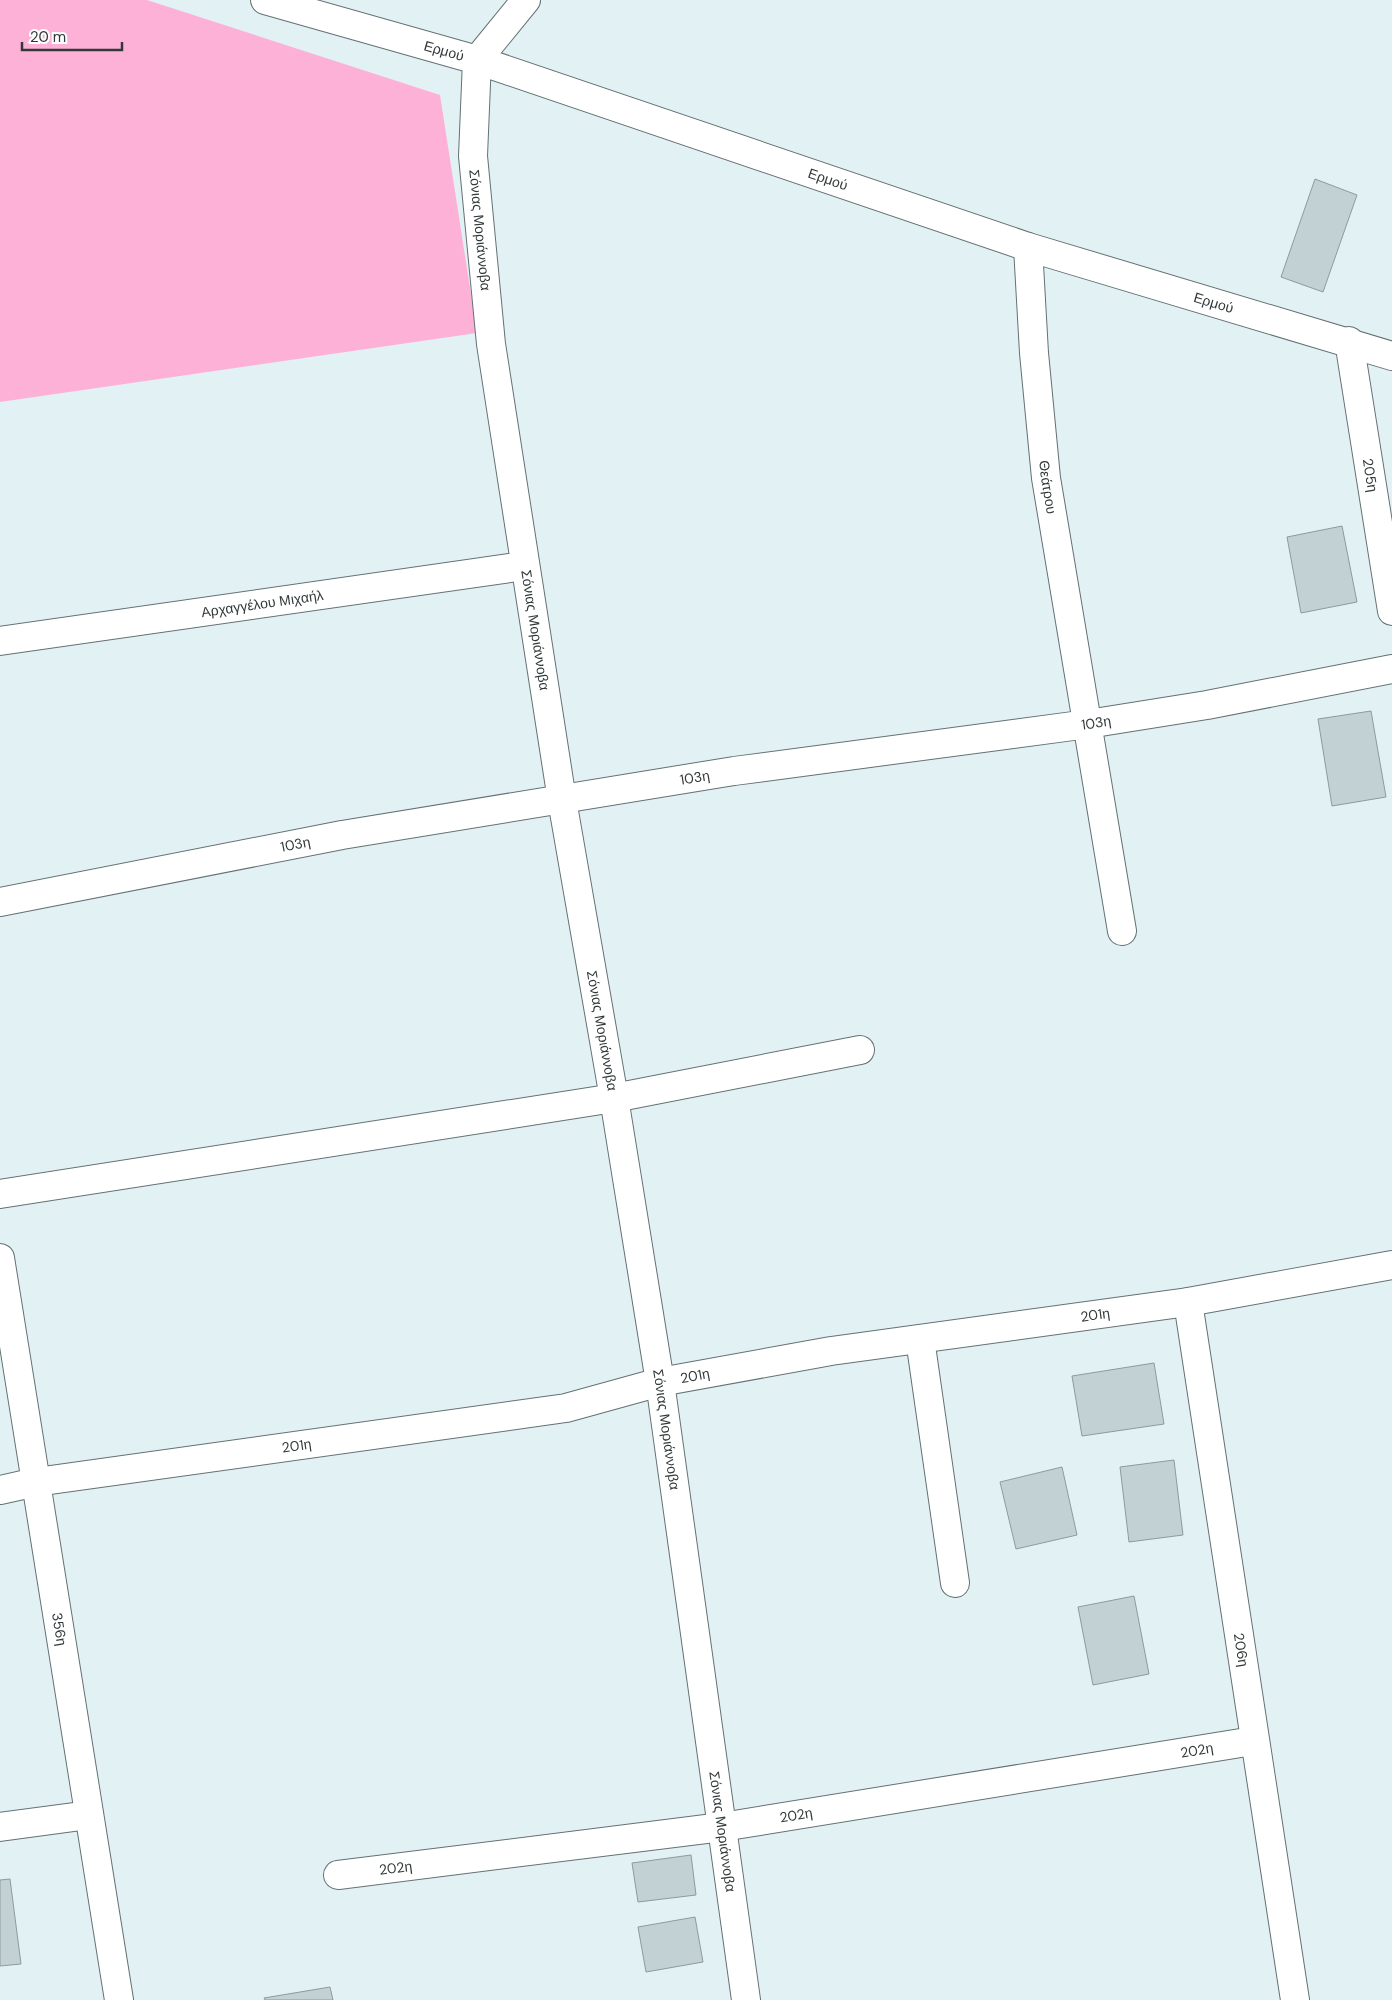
<svg xmlns="http://www.w3.org/2000/svg" width="1392" height="2000" font-family="'DM Sans',sans-serif">
	<style>
		.green { fill: #feb1d7 }
		.building { fill: #c2d1d4; stroke: #8d9b9e }
		.lines { fill: none; stroke-linecap: round; stroke-linejoin: round }
		.minor-casing { stroke: #647174; stroke-width: 30 }
		.minor { stroke: #fff; stroke-width: 28 }
		.labels { text-anchor: middle; dominant-baseline: central; stroke-width: 4.5; stroke-linejoin: round; paint-order: stroke }
		.street-label { font-size: 14px; fill: #33393a; stroke: #fff }
	</style>
	<rect width="100%" height="100%" fill="#e2f1f4"/>
	<path class="green" d="M0 0H147L440 95 477 333 0 402Z"/>
	<path class="building" d="M1315 179 1357 195 1323 292 1281 277Z
		M1342 526 1357 602 1301 613 1287 537Z
		M1371 711 1386 797 1332 806 1318 719Z
		M1154 1363 1164 1424 1082 1436 1072 1376Z
		M1174 1460 1183 1535 1129 1542 1120 1467Z
		M1062 1467 1077 1535 1016 1549 1000 1482Z
		M1134 1596 1149 1674 1093 1685 1078 1607Z
		M691 1855 696 1895 638 1902 632 1863Z
		M10 1879 21 1964 0 1966V1880Z
		M695 1917 703 1962 646 1972 638 1927Z
		M330 1987 333 2000H265L264 1998Z"/>
	<g class="lines">
		<defs>
			<g id="minor">
				<path id="s1" d="M265 0 477 60 1028 247 1392 356"/>
				<path id="s2" d="M526 0 477 60 473 156 491 344 562 800 614 1098 660 1382 746 2000"/>
				<path id="s3" d="M1028 247 1034 353 1046 478 1122 931"/>
				<path id="s4" d="M1349 341 1392 611"/>
				<path id="s5" d="M0 641 524 566"/>
				<path id="s6" d="M0 902 342 835 734 771 1088 724 1207 705 1392 669"/>
				<path d="M0 1194 614 1098 860 1050"/>
				<path id="s7" d="M0 1258 119 2000"/>
				<path id="s8" d="M1188 1302 1295 2000"/>
				<path d="M920 1339 955 1583"/>
				<path id="s9" d="M0 1490 36 1482 566 1408 660 1382 831 1351 1188 1302 1392 1265"/>
				<path d="M0 1827 89 1815"/>
				<path id="s10" d="M338 1875 722 1827 1253 1741"/>
			</g>
		</defs>
		<use href="#minor" class="minor-casing"/>
		<use href="#minor" class="minor"/>
	</g>
	<g class="labels">
		<g class="street-label">
			<text stroke="none"><textPath href="#s1" startOffset="186">Ερμού</textPath></text>
			<text stroke="none"><textPath href="#s1" startOffset="591">Ερμού</textPath></text>
			<text stroke="none"><textPath href="#s2" startOffset="248">Σόνιας Μοριάννοβα</textPath></text>
			<text stroke="none"><textPath href="#s1" startOffset="996">Ερμού</textPath></text>
			<text stroke="none"><textPath href="#s4" startOffset="136">205η</textPath></text>
			<text stroke="none"><textPath href="#s3" startOffset="241">Θεάτρου</textPath></text>
			<text stroke="none"><textPath href="#s5" startOffset="265">Αρχαγγέλου Μιχαήλ</textPath></text>
			<text stroke="none"><textPath href="#s2" startOffset="652">Σόνιας Μοριάννοβα</textPath></text>
			<text stroke="none"><textPath href="#s6" startOffset="1111">103η</textPath></text>
			<text stroke="none"><textPath href="#s6" startOffset="706">103η</textPath></text>
			<text stroke="none"><textPath href="#s6" startOffset="301">103η</textPath></text>
			<text stroke="none"><textPath href="#s2" startOffset="1058">Σόνιας Μοριάννοβα</textPath></text>
			<text stroke="none"><textPath href="#s9" startOffset="1110">201η</textPath></text>
			<text stroke="none"><textPath href="#s9" startOffset="705">201η</textPath></text>
			<text stroke="none"><textPath href="#s2" startOffset="1462">Σόνιας Μοριάννοβα</textPath></text>
			<text stroke="none"><textPath href="#s9" startOffset="300">201η</textPath></text>
			<text stroke="none"><textPath href="#s7" startOffset="376">356η</textPath></text>
			<text stroke="none"><textPath href="#s8" startOffset="352">206η</textPath></text>
			<text stroke="none"><textPath href="#s10" startOffset="868">202η</textPath></text>
			<text stroke="none"><textPath href="#s10" startOffset="462">202η</textPath></text>
			<text stroke="none"><textPath href="#s2" startOffset="1868">Σόνιας Μοριάννοβα</textPath></text>
			<text stroke="none"><textPath href="#s10" startOffset="58">202η</textPath></text>
		</g>
	</g>
	<path d="M22 42v8h100v-8" fill="none" stroke="#33393a" stroke-width="2.5"/>
	<text x="30" y="42" font-size="15" fill="#33393a" stroke="#ffffff" stroke-width="4" paint-order="stroke">20 m</text>
</svg>
